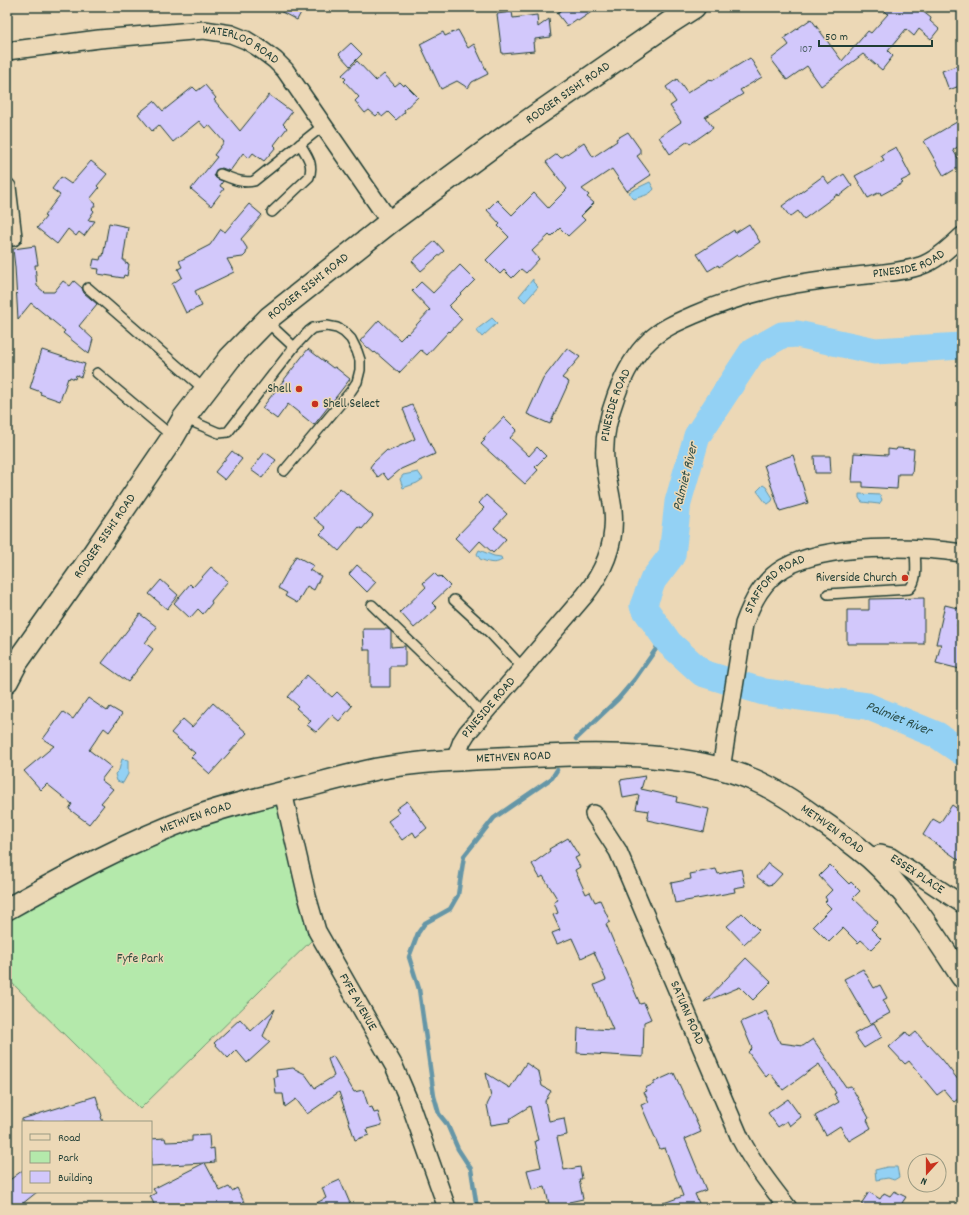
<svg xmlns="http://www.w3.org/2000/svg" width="969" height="1215" font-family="Dekko,sans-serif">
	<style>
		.green { fill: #b4e9ab; stroke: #6a9370 }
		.water { fill: #93d1f4; stroke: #6596a7 }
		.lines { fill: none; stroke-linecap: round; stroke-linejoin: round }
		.stream { stroke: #6596a7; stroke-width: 4.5 }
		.river { stroke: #93d1f4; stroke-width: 27 }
		.building { fill: #d2c8fb; stroke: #1f3d34 }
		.service-casing { stroke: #1f3d34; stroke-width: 12 }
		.minor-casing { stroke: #1f3d34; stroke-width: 20 }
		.tertiary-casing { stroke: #1f3d34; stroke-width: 24 }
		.secondary-casing { stroke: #1f3d34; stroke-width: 25 }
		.service { stroke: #ecd8b6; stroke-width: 9 }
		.minor { stroke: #ecd8b6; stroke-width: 17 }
		.tertiary { stroke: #ecd8b6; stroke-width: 21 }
		.secondary { stroke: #ecd8b6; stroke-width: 22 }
		.poi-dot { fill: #c8321e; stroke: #ecd8b6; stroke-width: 1.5 }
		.labels { text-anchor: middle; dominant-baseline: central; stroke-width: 3; stroke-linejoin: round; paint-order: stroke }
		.number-label { font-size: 11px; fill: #4c6066 }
		.street-label { font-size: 13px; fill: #1f3d34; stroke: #ecd8b6 }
		.poi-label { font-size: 13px; fill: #1f3d34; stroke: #ecd8b6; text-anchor: end }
		.park-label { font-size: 13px; fill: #2e4e40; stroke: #ecd8b6 }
		.water-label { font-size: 14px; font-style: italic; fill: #2b4c47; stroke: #ecd8b6 }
	</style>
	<rect width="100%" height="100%" fill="#ecd8b6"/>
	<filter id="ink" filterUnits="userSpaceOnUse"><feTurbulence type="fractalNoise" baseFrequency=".025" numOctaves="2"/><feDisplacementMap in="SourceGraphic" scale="8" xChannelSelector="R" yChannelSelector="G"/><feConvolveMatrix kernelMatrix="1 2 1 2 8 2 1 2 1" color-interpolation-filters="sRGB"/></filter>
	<g filter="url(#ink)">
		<path class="green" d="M285 793 320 932 140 1109 7 978V909L117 851Z"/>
		<path class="water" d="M650 182 654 189C649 196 641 196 634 199L631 196 629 192Z
			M533 279V282L538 287 525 302 519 296Z
			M492 318 497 323 482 337 476 330Z
			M418 472 423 479 417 483 403 488 400 479 403 475Z
			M763 485 766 487 773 498 772 501 768 504 766 503 757 491Z
			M859 494 880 495 882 500 879 504 862 502 859 498Z
			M479 550 494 556 501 557 502 560C495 565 487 562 480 559L477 554Z
			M122 759 128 760V774L123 783 117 781 115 774 119 770Z
			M887 1167H897L899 1177 894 1180 888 1178 876 1180 875 1170Z"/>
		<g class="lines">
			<path class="stream" d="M576 739 618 699 635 679 656 649 661 632
				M477 1208 471 1169 458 1149 447 1124 439 1114 434 1096 419 989 409 957 418 933 425 923 450 909 458 895 464 856 494 818 552 778 557 770"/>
			<path class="river" id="s1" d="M962 346 875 351 797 334 782 335 752 352 697 436 678 502 672 555 653 580 643 606 669 643 702 673 764 692 867 706 937 735 962 752"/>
		</g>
		<path class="building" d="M272 7H304L297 20Z
			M566 7H599L578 21 577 19 567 26 557 13Z
			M881 7H917L931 18 930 21 939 29 931 39 919 29 914 36 906 29 888 51 893 56 882 70 863 54 821 86 807 66 787 80 771 59 789 45 784 38 811 19 842 61 868 31 871 33 888 14Z
			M512 12 513 18 537 15 538 27 549 19 551 37 535 39V42H533L534 51 502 54 497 14Z
			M458 30 468 48 474 44 488 74 472 82 468 88 457 81 441 89 420 44 443 32 445 36Z
			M351 43 362 54 350 66 339 54Z
			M750 58 762 77 740 90 743 94 705 117 713 128 690 144 688 141 670 154 659 137 681 122 670 106 676 102 666 87 677 79 687 93 710 79 712 81Z
			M357 61 376 81 384 74 395 86 400 82 404 86 405 84 418 97 404 110 405 112 396 120 388 112 382 117 379 113 376 116 369 110 365 113 355 101 359 97 344 81 346 79 342 75Z
			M962 64V85L949 90 942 71Z
			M205 85 216 98 214 100 240 131 269 95 292 112 283 124 287 128 274 145 276 147 264 161 253 153 249 158 243 153 230 171 222 168 216 170 214 175 216 178 223 181 220 186 224 189 211 206 191 189 217 157 214 155 224 142 209 125 205 128 199 121 173 142 159 125 152 131 138 114 154 101 163 111 193 87 197 91Z
			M962 119V144L953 150 962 165 944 176 924 141Z
			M628 132 640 149V154L637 156 651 175 627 191 612 169 582 189 589 195 587 197 594 203 581 216 585 220 568 236 560 228 551 237 549 235 532 251 539 259 526 273 521 269 512 278 504 270 500 274 486 260 509 237 498 226 500 224 487 210 497 200 512 215 534 193 548 208 567 189 546 162 557 154 561 158 584 142 593 157 617 141 616 139Z
			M896 147 911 176 901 181 903 183 881 195 880 192 868 198 855 176 884 160 881 155Z
			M91 161 107 174 97 186 99 188 90 199 96 204 92 209 94 211 88 220 95 221 84 236 79 232 76 236 68 229 57 244 37 228 46 217 44 216 60 195 52 189 61 177 71 184Z
			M844 174 852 186 839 196 838 194 804 219 798 211 790 217 782 206 823 176 829 184Z
			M249 204 262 215 241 239 247 248 246 254 243 257 227 259 234 272 195 291 202 306 186 313 172 284 182 277 178 269 182 267 179 261 210 245 221 229 225 232Z
			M109 223 128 227 123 260H125V263L129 264 127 276 124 275 123 278 98 274 99 269 92 268 94 259 100 260 101 256H103Z
			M749 224 760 242 738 257 737 255 719 267 718 265 708 271 697 254 734 230 735 233Z
			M435 241 444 251 421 271 412 261Z
			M35 246 38 265H35L37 286 44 292H54L63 281 70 286 74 281 82 288 84 293 97 304 79 326 93 339 89 354 63 333 65 331 31 303 18 319 15 267 13 249Z
			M460 265 475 280 449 306 462 319 450 332 449 331 427 355 421 350 399 373 375 352 374 353 360 341 379 320 400 340 407 333 408 334 430 310 412 291 421 282 433 293Z
			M567 348 580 357 562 378 569 382 550 424 527 414 543 379Z
			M308 349 333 368 335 367 350 379 314 425 288 404 277 419 262 408Z
			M42 350 85 364 81 377 76 375 75 379 70 377 69 379 68 378 60 401 40 394 41 392 30 388Z
			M412 405 435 454 401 469 388 480 383 473 378 477 370 467 373 463 387 450 389 451 415 439 403 409Z
			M504 417 517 430 510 438 529 456 537 447 546 456 535 467 538 470 525 484 481 444 485 440 483 439Z
			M897 448 914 449 912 474H898L897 489 863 487V482H852L854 453 888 455V449L896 450Z
			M232 451 242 459 225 480 215 472Z
			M265 452 276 460 262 478 251 470Z
			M793 455 808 503 780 511 764 465Z
			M814 456H830L831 473H815Z
			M340 488 373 516 362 529 359 527 339 551 320 534 326 528 314 518Z
			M486 495 507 514 494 528 506 539 493 553 480 541 470 552 455 538 484 508 479 503Z
			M296 556 314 566 309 570 321 576 314 590 307 586 297 603 285 596 287 593 278 588Z
			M357 565 376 582 367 592 349 574Z
			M211 567 228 581 211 601 212 603 203 614 198 609 190 618 174 603 190 584 193 587Z
			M434 573 438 577 440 576 450 586 432 603 437 608 414 628 400 612 426 587 423 583Z
			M161 580 178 595 167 609 149 594Z
			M924 598V644H847V610H869V599Z
			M945 605 961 609 957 626 962 628V662L960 669 936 663 941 644H936Z
			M140 614 157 627 145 643 153 649 128 682 102 663Z
			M363 629H388L391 631V647L405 646V666H390V687H370V650H364Z
			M307 675 332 697 337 692 352 706 339 721 332 715 316 732 307 725 311 721 296 708 298 706 288 697Z
			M88 698 107 711 110 707 122 714 109 732 104 728 89 750 111 767 101 780 113 789 101 803 104 805 89 824 69 809 72 804 47 784 41 790 24 771 54 746 43 739 63 712 73 719Z
			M213 703 247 733 210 774 191 757 195 753 171 733 183 719 192 727Z
			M645 776 641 789 677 797 676 802 709 809 704 832 647 820 649 811 636 809 639 795 623 798 620 780Z
			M407 801 427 828 416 837 413 832 402 840 388 821 399 813 396 809Z
			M952 805 962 812V862L923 835 933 819 940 823Z
			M568 838 579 856 575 858 580 867 575 870 586 894 590 892 595 902 600 900 610 922 606 924 640 1004 644 1003 651 1019 644 1022 643 1057 577 1053 578 1028 613 1030 594 985 606 980 594 952 581 958 572 938 557 944 552 933 560 930 553 915 558 913 554 902 558 900 543 876 540 878 532 864 550 851 549 849Z
			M768 863 782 874 773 884 768 885 757 877Z
			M830 865 849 884 851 882 860 891 853 898 878 922 871 929 881 939 871 949 861 940 858 943 843 928 829 942 813 926 831 908 825 902 827 900 825 897 832 890 819 876Z
			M716 869 718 874 741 869 745 886 734 888 735 892 675 903 671 883 691 879 690 874Z
			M742 913 759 930 744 944 727 926Z
			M746 958 771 982 753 1000 740 987 704 1002Z
			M863 969 874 988 880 985 887 998 883 1000 890 1013 870 1024 844 979Z
			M275 1009 263 1036 270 1042 247 1063 236 1050 228 1058 214 1043 240 1019 251 1031Z
			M766 1011 780 1043 803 1046 813 1039 846 1087 851 1086 869 1118 867 1120 871 1128 849 1141 840 1126 826 1135 815 1116 839 1102 834 1094 836 1093 819 1064 783 1090 770 1073 766 1077 748 1052 752 1048 741 1022Z
			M874 1023 882 1037 864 1048 854 1034Z
			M906 1032 910 1037 916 1032 928 1046 929 1045 942 1059 962 1085V1096L954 1102 944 1090 937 1095 909 1061 905 1064 889 1047Z
			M333 1056 354 1092 363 1090 369 1108 372 1107 374 1113 378 1112 382 1125 367 1129 369 1135 355 1140 339 1092 307 1114 296 1099 285 1107 283 1094H276L274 1077H277L276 1070 293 1068 305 1074 315 1088 334 1076 328 1059Z
			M526 1063 539 1072 542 1086 551 1091 545 1101 549 1121 564 1118 567 1135 557 1137 564 1170 580 1167 582 1179H579L583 1199 569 1202 570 1208H550L545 1187 532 1190 527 1170 541 1167 535 1141 538 1140 530 1106 509 1119 510 1122 491 1125 487 1105 491 1097 486 1073 510 1088Z
			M674 1073 701 1132 685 1139 706 1190 695 1194 701 1208H653V1207L683 1196 665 1148 660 1149 641 1105 649 1102 644 1092 647 1091 645 1088 654 1084V1082Z
			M96 1096 102 1116 101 1117 103 1122H22V1119Z
			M788 1099 801 1117 790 1126 787 1121 778 1127 768 1113Z
			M209 1135 210 1149 214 1148 215 1162 205 1163 220 1191 229 1187 232 1191 237 1188 247 1208H156L150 1196 156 1193 153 1189 204 1163 151 1166V1139L165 1138 166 1142 192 1141V1136Z
			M23 1170V1192H37L17 1208H12L7 1202V1182Z
			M340 1180 352 1208H307L326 1198 322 1188Z
			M894 1191 906 1197 902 1203 912 1208H868L861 1204 869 1192 880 1199 884 1193 890 1196Z"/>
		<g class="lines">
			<defs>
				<path id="service" d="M220 174C231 178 242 184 254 181L324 125
					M272 212 309 177C314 164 307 156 300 144
					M88 288 205 390
					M266 321 294 347
					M97 373 173 437
					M184 418 219 433 228 432 294 347 309 331 313 328 327 326 337 328 344 332 351 339 357 351 360 360V370L357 382 351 391 284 471
					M828 594 909 589C919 580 915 561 915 548
					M454 600 490 633 523 668
					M372 605 467 697 482 715"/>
				<g id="minor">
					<path id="s2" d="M7 51 99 39 204 30 231 34 246 40 259 48 275 60 285 70 390 222"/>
					<path d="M7 187 13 237"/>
					<path id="s3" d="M455 760 462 741 467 733 585 595C605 570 616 542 613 510 611 493 606 476 605 459 602 423 623 365 649 341 662 328 680 321 696 314 728 300 762 290 796 284 822 279 849 277 875 274 890 272 906 271 920 266 936 261 950 247 962 236"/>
					<path id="s4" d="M721 769 744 624C752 602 763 580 784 568 827 543 914 546 962 553"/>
					<path id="s5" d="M283 792 307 896 317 931 394 1066 409 1101 447 1208"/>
					<path id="s6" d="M594 814 618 851 740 1138C753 1163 770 1185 788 1208"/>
					<path id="s7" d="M870 859 880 854 891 857 962 904"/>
				</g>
				<g id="tertiary">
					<path id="s8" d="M7 909C68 875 129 841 195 817 232 804 271 795 309 786 331 780 354 774 377 769 431 759 487 759 543 756 610 753 691 753 754 780 775 789 796 803 814 816 833 829 852 843 870 858 907 891 935 936 962 977"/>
				</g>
				<g id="secondary">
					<path id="s9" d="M7 681 17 662 85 566 173 437 184 418 230 358 270 317 390 222 505 137 669 23 694 7"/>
				</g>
			</defs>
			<use href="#service" class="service-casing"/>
			<use href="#minor" class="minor-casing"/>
			<use href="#tertiary" class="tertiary-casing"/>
			<use href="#secondary" class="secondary-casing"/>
			<use href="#service" class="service"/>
			<use href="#minor" class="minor"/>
			<use href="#tertiary" class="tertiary"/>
			<use href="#secondary" class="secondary"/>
		</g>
	</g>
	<g class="poi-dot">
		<circle cx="299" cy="389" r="4"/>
		<circle cx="315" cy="404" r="4"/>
		<circle cx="905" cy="578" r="4"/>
	</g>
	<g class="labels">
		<g class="number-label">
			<text x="806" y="50">107</text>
		</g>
		<g class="street-label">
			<text stroke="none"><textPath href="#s2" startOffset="238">WATERLOO ROAD</textPath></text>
			<text stroke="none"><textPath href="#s9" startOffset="823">RODGER SISHI ROAD</textPath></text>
			<text stroke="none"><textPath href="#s3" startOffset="758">PINESIDE ROAD</textPath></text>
			<text stroke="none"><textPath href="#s9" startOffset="499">RODGER SISHI ROAD</textPath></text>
			<text stroke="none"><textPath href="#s3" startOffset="410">PINESIDE ROAD</textPath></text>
			<text stroke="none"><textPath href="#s9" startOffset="175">RODGER SISHI ROAD</textPath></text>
			<text stroke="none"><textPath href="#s4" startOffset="199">STAFFORD ROAD</textPath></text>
			<text stroke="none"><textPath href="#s3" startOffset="63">PINESIDE ROAD</textPath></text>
			<text stroke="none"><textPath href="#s8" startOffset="535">METHVEN ROAD</textPath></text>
			<text stroke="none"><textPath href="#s8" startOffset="210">METHVEN ROAD</textPath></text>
			<text stroke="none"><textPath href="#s8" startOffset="871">METHVEN ROAD</textPath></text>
			<text stroke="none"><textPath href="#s7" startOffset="54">ESSEX PLACE</textPath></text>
			<text stroke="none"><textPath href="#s5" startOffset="225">FYFE AVENUE</textPath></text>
			<text stroke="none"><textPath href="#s6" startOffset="220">SATURN ROAD</textPath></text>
		</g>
		<g class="poi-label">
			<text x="291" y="389">Shell</text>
			<text x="323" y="404" text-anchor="start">Shell Select</text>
			<text x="897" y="578">Riverside Church</text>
		</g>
		<g class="park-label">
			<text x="140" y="959">Fyfe Park</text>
		</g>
		<g class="water-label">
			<text transform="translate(686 477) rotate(-76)">Palmiet River</text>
			<text stroke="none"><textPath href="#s1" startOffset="791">Palmiet River</textPath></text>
		</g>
	</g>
	<rect width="969" height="1215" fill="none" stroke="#ecd8b6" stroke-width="24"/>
	<rect x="12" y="12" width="945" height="1191" fill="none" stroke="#1f3d34" stroke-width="1.5" filter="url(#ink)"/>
	<rect x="22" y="1121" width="130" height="72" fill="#ecd8b6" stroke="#9a9a82"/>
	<rect x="30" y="1134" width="20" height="6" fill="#ecd8b6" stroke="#9a9a82"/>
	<text x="58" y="1141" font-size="12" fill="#1f3d34">Road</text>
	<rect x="30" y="1151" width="20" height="12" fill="#b4e9ab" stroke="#9a9a82"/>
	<text x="58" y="1161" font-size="12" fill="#1f3d34">Park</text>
	<rect x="30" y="1171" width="20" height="12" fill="#d2c8fb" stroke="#9a9a82"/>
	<text x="58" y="1181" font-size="12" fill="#1f3d34">Building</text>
	<g transform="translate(927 1173) rotate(201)"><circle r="19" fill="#ecd8b6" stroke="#9a9a82"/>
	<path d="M0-3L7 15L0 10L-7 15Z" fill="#c8321e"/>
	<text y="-6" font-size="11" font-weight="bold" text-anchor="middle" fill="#1f3d34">N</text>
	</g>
	<path d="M819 40v6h113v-6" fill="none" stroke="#1f3d34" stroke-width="2"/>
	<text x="825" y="40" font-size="12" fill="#1f3d34" stroke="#ecd8b6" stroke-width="3" paint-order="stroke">50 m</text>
</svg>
